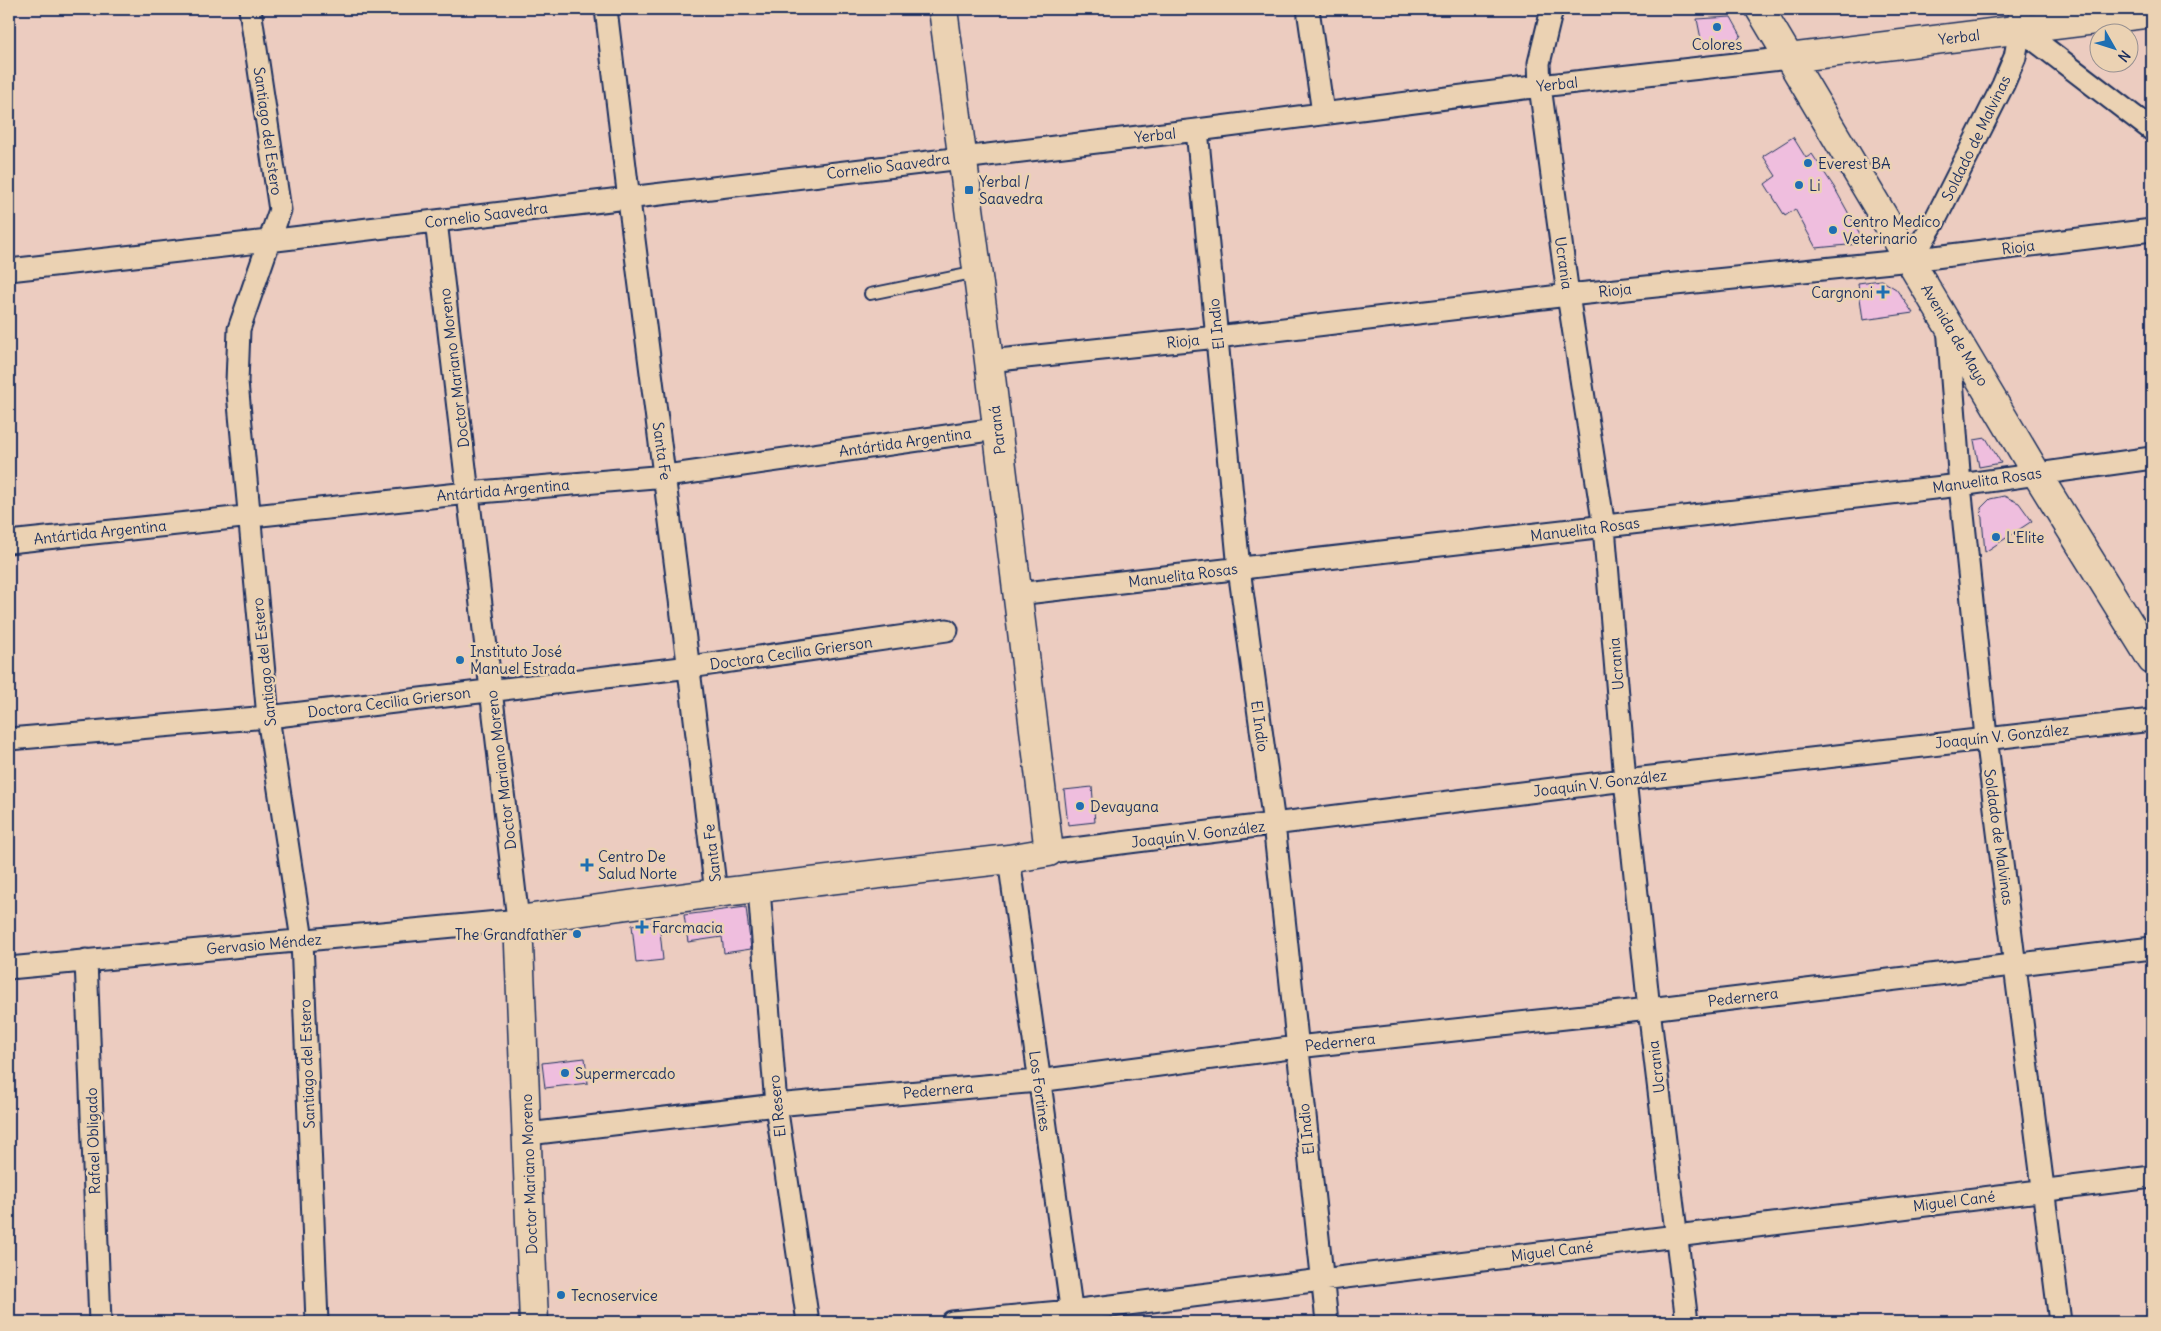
<svg xmlns="http://www.w3.org/2000/svg" width="2161" height="1331" font-family="Delius,sans-serif">
	<style>
		.building { fill: #efbede; stroke: #1b2f5e }
		.lines { fill: none; stroke-linecap: round; stroke-linejoin: round }
		.lane-casing { stroke: #1b2f5e; stroke-width: 14 }
		.street-casing { stroke: #1b2f5e; stroke-width: 25 }
		.secondary-casing { stroke: #1b2f5e; stroke-width: 31 }
		.lane { stroke: #ebd2b3; stroke-width: 10 }
		.street { stroke: #ebd2b3; stroke-width: 21 }
		.secondary { stroke: #ebd2b3; stroke-width: 28 }
		.poi-dot { fill: #1f6fb2; stroke: #ebd2b3; stroke-width: 2 }
		.labels { text-anchor: middle; dominant-baseline: central; stroke-width: 5; stroke-linejoin: round; paint-order: stroke }
		.street-label { font-size: 15px; fill: #1b2f5e; stroke: #ebd2b3 }
		.poi-label { font-size: 15px; fill: #1b2f5e; stroke: #ebd2b3; text-anchor: start }
	</style>
	<rect width="100%" height="100%" fill="#ecccc0"/>
	<filter id="ink" filterUnits="userSpaceOnUse"><feTurbulence type="fractalNoise" baseFrequency=".02" numOctaves="2"/><feDisplacementMap in="SourceGraphic" scale="10" xChannelSelector="R" yChannelSelector="G"/><feConvolveMatrix kernelMatrix="1 2 1 2 8 2 1 2 1" color-interpolation-filters="sRGB"/></filter>
	<g filter="url(#ink)">
		<path class="building" d="M1731 17 1741 35 1734 46 1703 49 1697 19Z
			M1793 137 1806 158 1812 154 1834 187 1860 234 1858 244 1816 248 1795 209 1785 216 1765 184 1776 176 1763 156Z
			M1881 280 1896 289 1913 313 1863 320 1858 283Z
			M1986 438 2001 463 1979 467 1974 440Z
			M2004 496 2019 503 2032 521 1985 552 1981 508 1990 499Z
			M1092 787 1095 822 1068 825 1064 790Z
			M746 907 751 949 724 953 722 937 688 942 684 915Z
			M659 922 663 960 636 963 632 925Z
			M585 1058 588 1083 545 1088 542 1063Z"/>
		<g class="lines">
			<defs>
				<path id="lane" d="M870 294 977 272"/>
				<path id="street" d="M250 9 280 210 239 329 237 382 268 717 302 940 317 1322
					M606 9C640 304 682 598 716 893
					M1308 9 1323 113
					M1552 9 1539 63 1540 86 1568 295 1604 527 1625 780 1649 1009 1687 1322
					M2020 29 2152 130
					M1197 130 1239 569 1274 824 1327 1322
					M1911 260 1934 222 2003 85 2015 57 2020 29 2019 9
					M9 270 268 241 1197 130 1540 86 1789 58
					M1948 326 1960 485 1986 737 2060 1322
					M989 361 1217 337 1568 295 1911 260 2152 230
					M9 542 468 493 666 476 996 429
					M1017 594 1960 485 2152 458
					M9 739 268 717 690 667 947 630
					M1049 852 1625 780 2152 720
					M1009 859 1073 1322
					M759 889 776 1105 808 1322
					M86 960 100 1322
					M9 968 518 920 436 221
					M528 1134 776 1105 1038 1081 1297 1047 1649 1009 2152 948
					M952 1322 1071 1311 2152 1177"/>
				<path id="secondary" d="M1760 9 2036 473 2152 660
					M1789 58 2152 13
					M534 1322 518 920 716 893 1009 859 1049 852 989 361 943 9"/>
			</defs>
			<use href="#lane" class="lane-casing"/>
			<use href="#street" class="street-casing"/>
			<use href="#secondary" class="secondary-casing"/>
			<use href="#lane" class="lane"/>
			<use href="#street" class="street"/>
			<use href="#secondary" class="secondary"/>
		</g>
	</g>
	<g class="poi-dot">
		<circle cx="1717" cy="27" r="5"/>
		<circle cx="1808" cy="163" r="5"/>
		<circle cx="1799" cy="185" r="5"/>
		<rect x="964" y="185" width="10" height="10" rx="2.5"/>
		<circle cx="1833" cy="230" r="5"/>
		<path d="M1880.5 284.5h5v5h5v5h-5v5h-5v-5h-5v-5h5z"/>
		<circle cx="1996" cy="537" r="5"/>
		<circle cx="460" cy="660" r="5"/>
		<circle cx="1080" cy="806" r="5"/>
		<path d="M584.5 857.5h5v5h5v5h-5v5h-5v-5h-5v-5h5z"/>
		<path d="M639.5 919.5h5v5h5v5h-5v5h-5v-5h-5v-5h5z"/>
		<circle cx="577" cy="934" r="5"/>
		<circle cx="565" cy="1073" r="5"/>
		<circle cx="561" cy="1295" r="5"/>
	</g>
	<g class="labels">
		<g class="street-label">
			<text transform="translate(1959 37) rotate(-7)">Yerbal</text>
			<text transform="translate(1557 84) rotate(-6)">Yerbal</text>
			<text transform="translate(268 131) rotate(82)">Santiago del Estero</text>
			<text transform="translate(1155 135) rotate(-6)">Yerbal</text>
			<text transform="translate(1976 138) rotate(-64)">Soldado de Malvinas</text>
			<text transform="translate(888 166) rotate(-7)">Cornelio Saavedra</text>
			<text transform="translate(486 215) rotate(-7)">Cornelio Saavedra</text>
			<text transform="translate(2018 247) rotate(-7)">Rioja</text>
			<text transform="translate(1564 263) rotate(82)">Ucrania</text>
			<text transform="translate(1615 290) rotate(-6)">Rioja</text>
			<text transform="translate(1216 324) rotate(-96)">El Indio</text>
			<text transform="translate(1955 335) rotate(59)">Avenida de Mayo</text>
			<text transform="translate(1183 341) rotate(-6)">Rioja</text>
			<text transform="translate(454 368) rotate(-97)">Doctor Mariano Moreno</text>
			<text transform="translate(997 430) rotate(-97)">Paraná</text>
			<text transform="translate(905 442) rotate(-8)">Antártida Argentina</text>
			<text transform="translate(662 451) rotate(82)">Santa Fe</text>
			<text transform="translate(1987 480) rotate(-8)">Manuelita Rosas</text>
			<text transform="translate(503 490) rotate(-5)">Antártida Argentina</text>
			<text transform="translate(1585 529) rotate(-7)">Manuelita Rosas</text>
			<text transform="translate(100 532) rotate(-6)">Antártida Argentina</text>
			<text transform="translate(1183 575) rotate(-7)">Manuelita Rosas</text>
			<text transform="translate(791 653) rotate(-8)">Doctora Cecilia Grierson</text>
			<text transform="translate(264 662) rotate(-96)">Santiago del Estero</text>
			<text transform="translate(1616 664) rotate(-95)">Ucrania</text>
			<text transform="translate(389 702) rotate(-7)">Doctora Cecilia Grierson</text>
			<text transform="translate(1260 726) rotate(82)">El Indio</text>
			<text transform="translate(2002 736) rotate(-6)">Joaquín V. González</text>
			<text transform="translate(501 770) rotate(-97)">Doctor Mariano Moreno</text>
			<text transform="translate(1600 783) rotate(-7)">Joaquín V. González</text>
			<text transform="translate(1198 834) rotate(-7)">Joaquín V. González</text>
			<text transform="translate(1999 837) rotate(82)">Soldado de Malvinas</text>
			<text transform="translate(712 853) rotate(-97)">Santa Fe</text>
			<text transform="translate(264 944) rotate(-5)">Gervasio Méndez</text>
			<text transform="translate(1743 997) rotate(-7)">Pedernera</text>
			<text transform="translate(1340 1042) rotate(-6)">Pedernera</text>
			<text transform="translate(307 1064) rotate(-92)">Santiago del Estero</text>
			<text transform="translate(1656 1067) rotate(-97)">Ucrania</text>
			<text transform="translate(938 1090) rotate(-5)">Pedernera</text>
			<text transform="translate(1040 1091) rotate(82)">Los Fortines</text>
			<text transform="translate(777 1106) rotate(-96)">El Resero</text>
			<text transform="translate(1306 1129) rotate(-96)">El Indio</text>
			<text transform="translate(93 1141) rotate(-92)">Rafael Obligado</text>
			<text transform="translate(529 1174) rotate(-92)">Doctor Mariano Moreno</text>
			<text transform="translate(1954 1201) rotate(-7)">Miguel Cané</text>
			<text transform="translate(1552 1251) rotate(-7)">Miguel Cané</text>
		</g>
		<g class="poi-label">
			<text x="1717" y="44" text-anchor="middle">Colores</text>
			<text x="1818" y="163">Everest BA</text>
			<text x="979" y="181">Yerbal /<tspan x="979" dy="17">Saavedra</tspan></text>
			<text x="1809" y="185">Li</text>
			<text x="1843" y="221">Centro Medico<tspan x="1843" dy="17">Veterinario</tspan></text>
			<text x="1873" y="292" text-anchor="end">Cargnoni</text>
			<text x="2006" y="537">L'Elite</text>
			<text x="470" y="651">Instituto José<tspan x="470" dy="17">Manuel Estrada</tspan></text>
			<text x="1090" y="806">Devayana</text>
			<text x="598" y="856">Centro De<tspan x="598" dy="17">Salud Norte</tspan></text>
			<text x="652" y="927">Farcmacia</text>
			<text x="567" y="934" text-anchor="end">The Grandfather</text>
			<text x="575" y="1073">Supermercado</text>
			<text x="571" y="1295">Tecnoservice</text>
		</g>
	</g>
	<rect width="2161" height="1331" fill="none" stroke="#ebd2b3" stroke-width="30"/>
	<rect x="15" y="15" width="2131" height="1301" fill="none" stroke="#1b2f5e" stroke-width="2" filter="url(#ink)"/>
	<g transform="translate(2114 48) rotate(129)"><circle r="24" fill="#ebd2b3" stroke="#989191"/>
	<path d="M0-4L9 19L0 12L-9 19Z" fill="#1f6fb2"/>
	<text y="-8" font-size="14" font-weight="bold" text-anchor="middle" fill="#1b2f5e">N</text>
	</g>
</svg>
